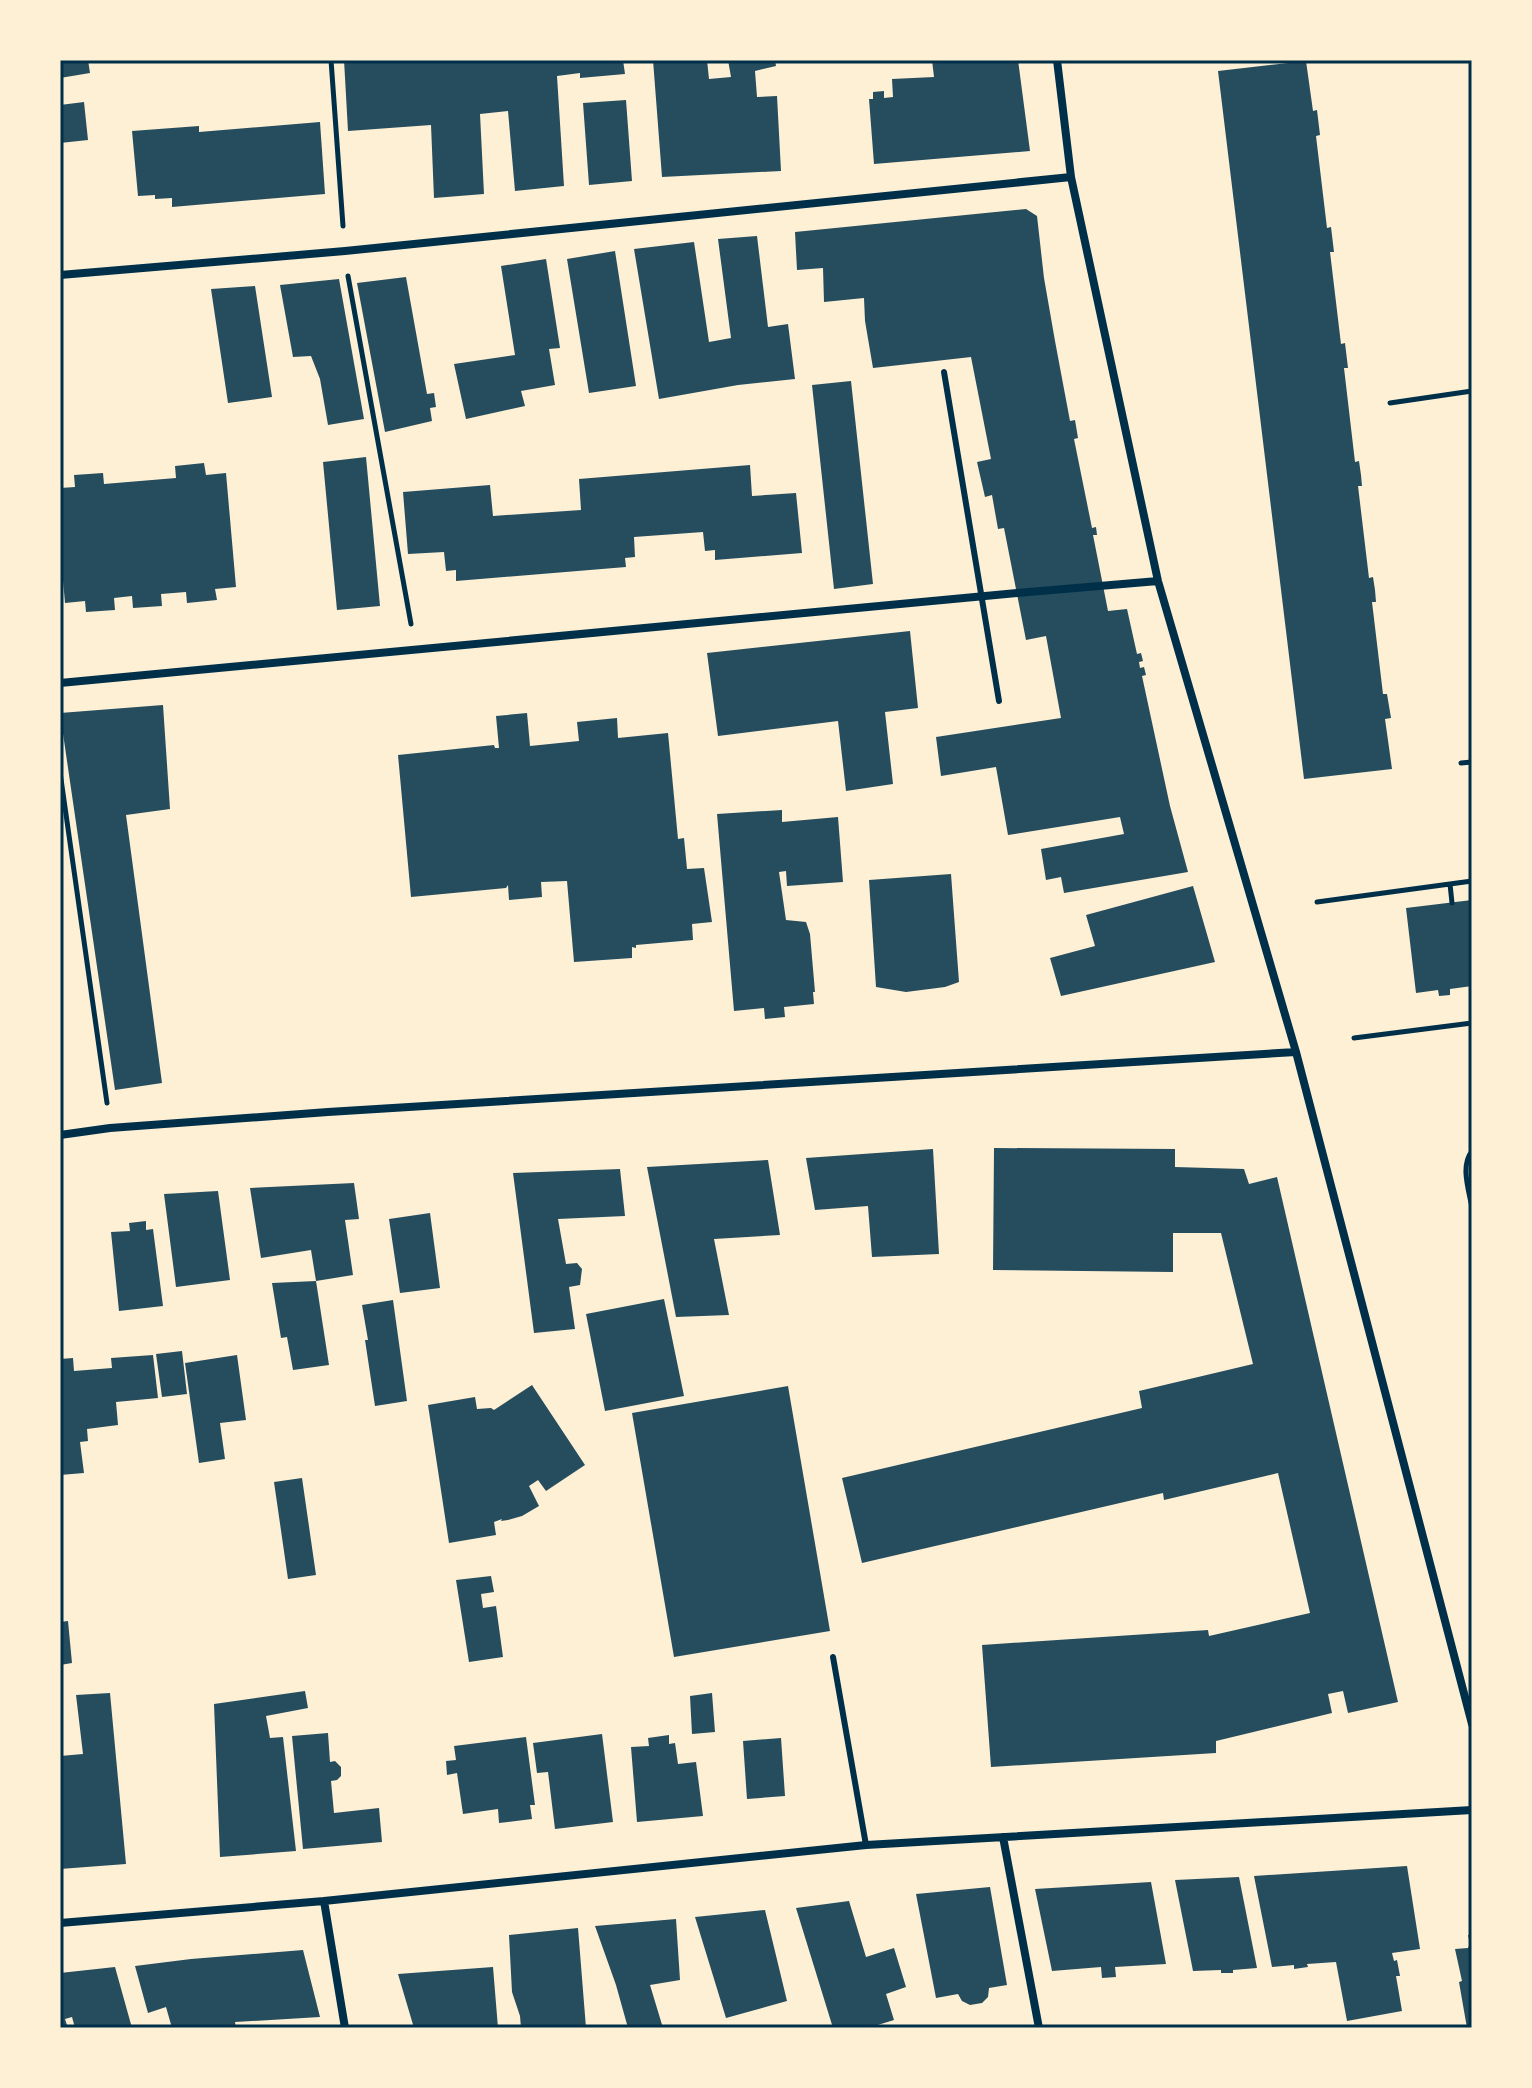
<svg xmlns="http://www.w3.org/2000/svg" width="1532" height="2088" font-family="'Asap Condensed',sans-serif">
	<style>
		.building { fill: #264d5e }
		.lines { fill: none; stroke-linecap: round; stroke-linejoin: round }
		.path { stroke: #003049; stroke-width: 5 }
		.service { stroke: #003049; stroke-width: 6 }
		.minor { stroke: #003049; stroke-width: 8 }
		.neatline { fill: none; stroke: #003049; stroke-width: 3 }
	</style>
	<rect width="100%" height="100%" fill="#fdf0d5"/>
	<path class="building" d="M60 60H88L90 73 60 78Z
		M344 60H623L625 74 580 78V73L557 76 564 186 515 191 508 111 480 114 484 194 434 198 431 125 348 131Z
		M653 60H707L709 79 731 77 728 60H775L776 66 755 71 757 97 777 96 781 171 662 177Z
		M932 60H1018L1030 151 874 164 869 99H873V92L884 91V98L893 97 892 79 934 77Z
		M1306 61 1313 111 1317 110 1320 135 1316 136 1327 228 1331 227 1334 252H1330L1341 344 1345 343 1348 368H1344L1355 462 1359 461 1361 475 1362 486H1358L1369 578 1373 577 1375 590 1376 602H1372L1383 694H1387L1391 718 1385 719 1392 769 1304 779 1218 71Z
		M626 100 632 181 589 185 583 103Z
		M84 102 88 140 60 143V105Z
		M320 122 325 194 172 207V198L155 199V195L138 196 132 131 199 126V132Z
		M1026 209 1037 216 1044 278 1055 341 1070 421 1075 420 1078 438 1074 439 1092 528 1096 527 1097 535H1093L1108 611 1127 609 1137 654 1141 653 1143 661 1139 662 1140 668 1144 667 1146 675 1142 676 1170 806 1188 872 1064 893 1061 877 1046 880 1041 849 1124 834 1120 817 1008 835 996 767 941 776 936 737 1061 718 1046 636 1026 640 1004 528 998 529 992 495 985 497 977 462 991 459 971 357 873 368 865 321 864 298 824 302 823 268 797 270 795 232Z
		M757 236 768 327 788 324 795 379 738 385 659 399 634 249 694 242 709 342 731 338 718 239Z
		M615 251 636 386 589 393 567 259Z
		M546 259 560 348 549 349 555 385 521 391 525 406 466 419 454 364 515 355 501 266Z
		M406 277 427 394 434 393 436 407 430 408 432 421 385 432 357 283Z
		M339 279 364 419 328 425 320 379 311 356 293 357 280 285Z
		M255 286 272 397 228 403 211 289Z
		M851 381 873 584 834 589 812 385Z
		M366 457 380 606 337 610 323 462Z
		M204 463 206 475 226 473 236 587 215 589 217 600 187 603 186 592 161 594 162 606 133 608 132 596 114 598 115 610 86 612 85 601 65 603 60 547V488L75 487 74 475 103 473 104 484 176 478 175 466Z
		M750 465 752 496 796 493 802 553 715 560V550L705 551 703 532 634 537 635 557 625 558 626 567 456 581V570L446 571 444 552 408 554 403 492 490 485 493 516 581 510 579 479Z
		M910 631 918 708 885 712 893 784 846 791 838 721 718 736 707 653Z
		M163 705 170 809 126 815 162 1083 115 1090 60 713Z
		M527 713 530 746 579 741 577 722 617 718 618 738 668 733 678 839 684 838 687 869 704 868 712 922 692 924 693 940 636 945V948L632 947V958L574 962 567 881 541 882 542 897 509 900 508 885 506 888 411 897 398 755 494 745 495 748H499L496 716Z
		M782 810V822L838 817 843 882 787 886 786 871 779 872 786 920 806 922 810 934 815 992H813L814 1004 784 1007 785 1017 765 1019 764 1008 734 1011 717 814Z
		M951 874 959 982 945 987 906 992 876 987 869 880Z
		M1193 886 1215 962 1061 996 1050 958 1095 946 1086 915Z
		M1472 900V986L1450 989V995L1439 996 1438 990 1416 993 1406 908Z
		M994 1148 1175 1149V1167L1244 1169 1249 1184 1277 1177 1398 1702 1348 1713 1343 1691 1328 1694 1332 1713 1216 1741V1753L991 1767 982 1645 1208 1630 1209 1636 1310 1613 1278 1473 1164 1500 1163 1493 862 1563 842 1478 1142 1408 1139 1391 1253 1364 1221 1233H1173V1272L993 1270Z
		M933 1149 939 1254 872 1257 868 1206 815 1210 806 1158Z
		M768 1160 780 1235 714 1239 729 1315 676 1317 647 1167Z
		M620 1169 625 1216 558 1219 566 1264 577 1263 582 1269 580 1285 569 1287 575 1329 534 1333 513 1173Z
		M354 1183 359 1219 345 1220 353 1275 316 1281 329 1365 293 1370 287 1337 281 1338 272 1283 316 1281 311 1250 261 1258 250 1188Z
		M218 1191 230 1280 176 1287 164 1194Z
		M430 1213 440 1288 400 1293 389 1219Z
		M146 1221V1230L153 1229 163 1306 119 1311 111 1232 130 1231 129 1223Z
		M664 1299 684 1396 605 1411 586 1314Z
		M393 1300 407 1401 375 1406 365 1340H368L362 1305Z
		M182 1351 187 1394 162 1397 156 1354Z
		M153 1355 158 1398 116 1402 118 1425 87 1429 88 1441 80 1442 84 1473 60 1475V1359L73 1358 74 1371 112 1368 111 1358Z
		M237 1355 246 1420 220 1423 225 1459 199 1463 185 1363Z
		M532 1385 585 1465 546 1491 538 1480 529 1486 539 1506 522 1516 508 1520 501 1521 502 1519 494 1522 496 1535 449 1543 428 1405 475 1397 477 1409 491 1408 494 1410Z
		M788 1386 830 1631 674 1657 632 1413Z
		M302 1478 316 1575 288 1579 274 1482Z
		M491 1576 494 1592 481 1594 483 1608 496 1606 503 1657 469 1662 456 1580Z
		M68 1621 72 1663 60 1665V1622Z
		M305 1691 308 1708 266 1716 270 1738 283 1737 296 1851 220 1857 214 1704Z
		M110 1693 126 1864 60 1869V1756L83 1754 76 1695Z
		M712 1693 715 1732 692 1734 690 1696Z
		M328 1733 330 1762 335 1761 341 1767V1776L337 1780 331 1781 334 1813 379 1808 382 1842 303 1849 292 1736Z
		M602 1734 613 1822 555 1829 548 1772 537 1773 533 1743Z
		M669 1735V1744L675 1743 678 1764 696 1762 703 1816 637 1822 631 1747 649 1746 648 1738Z
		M526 1737 535 1805H530L532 1819 499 1823 498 1809 463 1814 457 1773 447 1775 446 1761 456 1760 454 1746Z
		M781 1738 785 1796 747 1799 743 1741Z
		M1407 1866 1420 1949 1392 1953 1394 1961 1397 1960 1400 1976H1396L1402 2011 1347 2021 1336 1962 1307 1964 1308 1967 1294 1969V1965L1272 1967 1254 1876Z
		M1239 1877 1257 1968 1233 1970V1973H1221V1970L1193 1971 1175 1880Z
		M1151 1882 1166 1964 1115 1967 1116 1977 1102 1978 1101 1967 1052 1971 1035 1889Z
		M990 1887 1007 1985 989 1988 988 1997 982 2003 970 2005 962 2001 958 1994 936 1998 916 1894Z
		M849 1901 866 1957 894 1948 906 1987 886 1994 894 2020 868 2028H833L796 1908Z
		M765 1910 787 2001 726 2018 695 1917Z
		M676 1919 680 1980 650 1985 663 2028H628L616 1985 595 1926Z
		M578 1928 586 2028H521L520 2016 512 1992 509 1935Z
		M1468 1935H1472V2028H1467L1459 1982 1462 1981 1455 1949 1468 1948 1470 1944Z
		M303 1950 320 2017 235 2022 236 2028H172L166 2007 148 2013 135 1966 191 1959Z
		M115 1967 132 2028H75L72 2017 65 2019 68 2028H60V1973Z
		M493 1967 498 2028H414L398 1974Z"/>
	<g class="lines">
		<path class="path" d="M331 60 343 226
			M348 276 411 624
			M1390 403 1472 391
			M1461 763 1472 762
			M60 772 107 1103
			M1450 884 1452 903
			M1317 902 1472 881
			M1354 1038 1472 1023
			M1472 1151C1460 1166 1469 1190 1472 1208"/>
		<path class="service" d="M944 372 999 701
			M833 1657 866 1845"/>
		<path class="minor" d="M1057 60 1071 177 1158 581 1296 1052 1472 1724
			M60 275 345 251 1071 177
			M60 683 1017 593 1158 581
			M60 1135 110 1128 328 1112 1296 1052
			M1003 1837 1039 2028
			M324 1901 345 2028
			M60 1923 324 1901 866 1845 1472 1810"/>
	</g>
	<rect width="1532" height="2088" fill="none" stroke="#fdf0d5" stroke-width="124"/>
	<rect x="62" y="62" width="1408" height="1964" class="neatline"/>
</svg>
